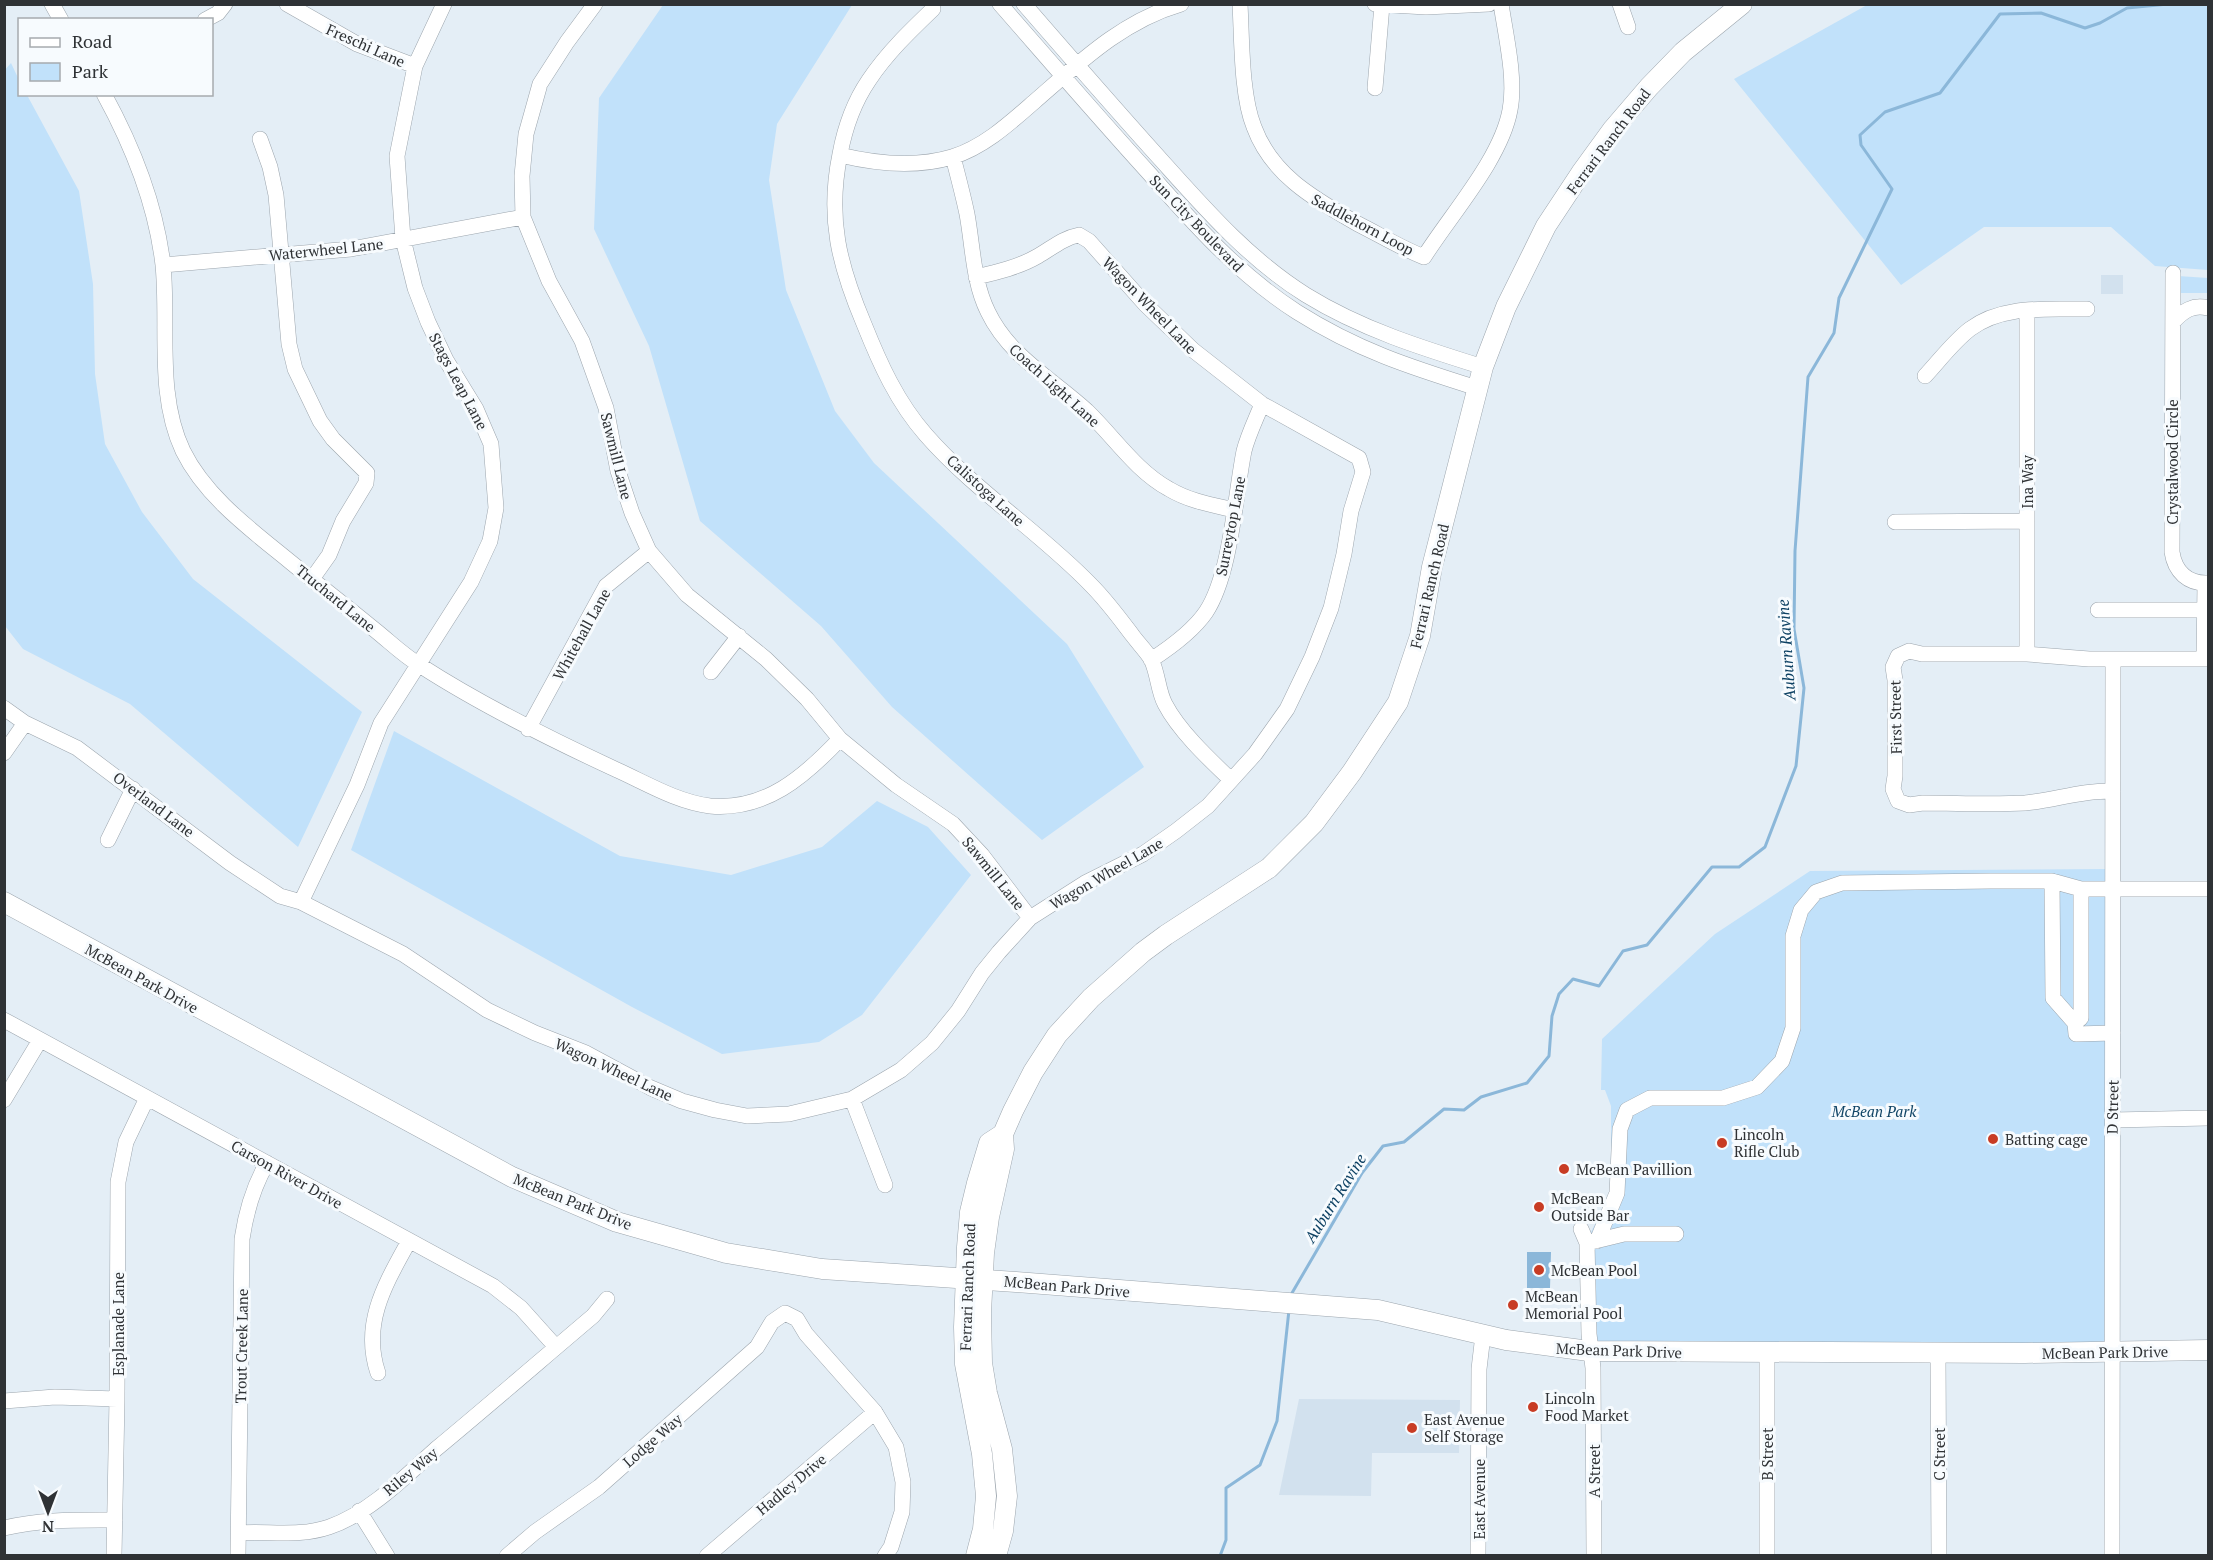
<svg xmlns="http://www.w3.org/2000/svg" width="2213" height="1560" font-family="'PT Serif',serif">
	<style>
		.built { fill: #d2e1ee }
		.green { fill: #c1e1fa }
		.water { fill: #8bb7d9 }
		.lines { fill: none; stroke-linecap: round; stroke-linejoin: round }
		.stream { stroke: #8bb7d9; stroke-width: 3 }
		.minor-casing { stroke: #9ca5ad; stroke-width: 16 }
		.major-casing { stroke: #9ca5ad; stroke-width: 21 }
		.minor { stroke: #fff; stroke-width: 15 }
		.major { stroke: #fff; stroke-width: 20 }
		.poi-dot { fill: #c83c24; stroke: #f7fbfe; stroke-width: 2 }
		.labels { text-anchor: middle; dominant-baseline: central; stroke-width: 6; stroke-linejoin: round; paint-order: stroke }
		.street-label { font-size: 15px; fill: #2f3235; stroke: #f7fbfe }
		.park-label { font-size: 15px; font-style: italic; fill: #114566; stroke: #f7fbfe }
		.poi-label { font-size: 15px; fill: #2f3235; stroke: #f7fbfe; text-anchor: start }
		.water-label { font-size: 16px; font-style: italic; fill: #0d4163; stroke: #f7fbfe }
	</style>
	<rect width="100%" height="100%" fill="#e4eef6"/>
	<path class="built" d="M2101 275H2123V294H2101Z
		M1299 1399 1460 1400 1459 1453H1372L1371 1496 1279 1495Z"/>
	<path class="green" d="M663 5H852L777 124 769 180 786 290 835 411 874 463 1067 644 1144 767 1042 840 892 707 821 626 700 521 649 346 594 229 599 98Z
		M1867 5H2208V270L2155 266 2111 227H1984L1901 285 1734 79Z
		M11 63 19 80 20 94 27 95 79 191 93 284 95 374 105 444 142 512 193 579 362 712 298 847 130 704 23 649 5 626 4 71Z
		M2178 276 2208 278V293H2178Z
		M394 731 620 856 731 875 822 847 877 801 928 827 971 875 862 1015 819 1042 722 1054 632 1007 351 850Z
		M2110 869 2109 1347 1590 1346 1587 1240 1611 1192V1106L1605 1090H1601L1602 1039 1715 934 1810 871Z"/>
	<path class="water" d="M1527 1252H1551L1550 1288H1527Z"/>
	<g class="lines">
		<path class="stream" d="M1291 1298 1292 1293 1362 1173 1383 1146 1404 1142 1444 1109 1464 1110 1481 1097 1527 1083 1549 1056 1552 1016 1559 994 1573 979 1599 986 1623 951 1647 945 1712 867H1739L1765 847 1796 766 1804 688 1794 629 1795 551 1808 377 1834 333 1839 298 1892 189 1861 145 1860 135 1885 112 1940 93 2000 14 2041 13 2085 28 2100 23 2127 8 2168 4
			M1220 1556 1226 1540V1488L1260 1465 1277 1421 1289 1310"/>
		<defs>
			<path id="minor" d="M52 4 61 20
				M287 4 357 44 415 66
				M595 4 567 42 540 84 526 134 522 176 523 217 549 281 582 341 606 408 618 471 632 513 649 551 687 595 766 659 807 699 840 739 896 785 953 824 982 855 1030 918
				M1000 4C1049 60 1098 117 1148 172 1193 223 1239 275 1297 312 1357 350 1410 367 1477 388
				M1024 4C1070 57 1116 110 1163 162 1207 211 1250 260 1306 295 1361 329 1422 348 1483 367
				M1240 4C1242 39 1241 95 1254 127 1272 176 1315 199 1358 224 1380 235 1401 248 1424 257 1451 214 1501 159 1510 110 1516 79 1506 37 1501 4
				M1375 4 1426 7 1489 4
				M1620 4 1628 27
				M933 9C910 31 887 53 869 80 854 102 845 127 840 154 827 218 839 265 864 324 880 364 897 402 926 435 975 491 1040 532 1091 585 1107 601 1120 619 1133 636 1139 644 1146 651 1151 659 1158 673 1158 691 1165 704 1179 731 1209 759 1230 779
				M205 20 218 13 225 4
				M1375 88 1382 5
				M104 94C133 147 156 205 163 265 169 326 156 394 183 451 205 496 250 529 288 560 316 583 346 606 375 630 390 642 404 656 421 666 483 706 550 739 617 770 646 783 677 802 710 806 765 811 804 777 840 739
				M260 139 270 167 276 195 289 344 295 369 320 421 333 439 367 473 366 483 343 521 329 555 312 579
				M840 155C877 164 915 168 952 157 984 147 1010 123 1034 102 1079 63 1122 21 1181 4
				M953 157C958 176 963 195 967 214 973 247 973 282 988 312 1009 356 1052 379 1087 411 1114 437 1136 471 1169 489 1189 501 1212 505 1234 510
				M163 265 351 249 523 217
				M2173 273 2172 552C2175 572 2188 584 2208 583
				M2027 311V654
				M2173 322C2183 311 2193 304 2208 308
				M1925 376C1940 360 1953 342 1970 329 2003 304 2048 310 2087 309
				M1895 522 2027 521
				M2098 610H2205
				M2204 659 2205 584
				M1151 660C1171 647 1193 631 1206 612 1231 574 1235 496 1244 451 1248 435 1256 419 1262 404
				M711 672 739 636
				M4 708 25 723 77 748 230 863 280 896 301 902 403 954 487 1010 535 1033 586 1053 651 1088 682 1101 715 1110 747 1116 789 1114 852 1099 901 1070 932 1043 958 1011 982 973 999 952 1030 918 1085 883 1143 854 1176 831 1208 806 1255 754 1287 709 1312 657 1331 608 1344 554 1351 511 1363 472 1359 458 1262 404 1193 350 1145 304 1089 241 1079 235C1063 238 1052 248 1038 256 1019 267 998 272 976 277
				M528 729 606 586 649 551
				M4 753 25 723
				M2113 791C2083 790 2055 800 2025 803 1991 805 1957 803 1923 803L1909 805 1898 801 1893 789 1895 776V680L1893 667 1898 656 1909 651 1922 654H2027L2089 659H2208
				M108 840 133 789
				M2052 881 2053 998 2075 1023 2081 1018V889
				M301 902 357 785 381 723 471 582 490 541 496 508 491 444 476 409 446 360 428 322 415 288 403 239 397 156 415 66 444 4
				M4 1020 493 1286 521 1308 556 1347
				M2075 1023 2076 1034 2113 1033
				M852 1099 885 1185
				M4 1100 40 1040
				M2113 1120 2208 1118
				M1581 1229 1587 1243
				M1597 1241 1617 1193 1620 1129 1627 1110 1650 1098H1723L1757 1087 1782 1061 1793 1028V936L1801 910 1816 892 1842 883 1990 881H2052L2081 889H2208
				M1938 1353 1939 1556
				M378 1373C361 1323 386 1283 409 1241
				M4 1401 55 1397 117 1399
				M359 1511 387 1556
				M4 1528C41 1519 77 1520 115 1520
				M239 1533C269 1531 300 1537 329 1527 368 1514 406 1476 436 1449 489 1405 541 1360 593 1316L607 1299
				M114 1556 117 1399 118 1182 126 1142 147 1098
				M238 1556 242 1239C246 1212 253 1187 267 1163
				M507 1556 535 1532 599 1487 757 1347 772 1322 785 1313 797 1319 806 1334 875 1412 896 1447 903 1482 902 1512 891 1547 885 1556
				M707 1556 875 1412
				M1478 1556 1479 1369 1483 1335
				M1594 1556 1593 1368 1589 1334 1587 1243 1624 1234H1676
				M1767 1556V1353
				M2112 1556 2113 659"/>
			<path id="major" d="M4 902 512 1177 617 1222 726 1253 822 1269 1016 1282 1378 1310 1506 1340 1589 1351 2025 1353 2208 1350
				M976 1556 983 1529 986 1496 982 1454 965 1364 964 1327 967 1247 970 1212 977 1183 989 1143 1003 1134
				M996 1556 1003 1531 1007 1496 1002 1449 987 1393 982 1363 981 1313 984 1253 989 1217 1004 1149 1003 1134 1013 1111 1033 1072 1057 1035 1091 998 1143 952 1166 935 1269 868 1314 823 1352 772 1398 702 1420 636 1432 567 1483 367 1506 307 1546 226 1581 173 1613 129 1649 87 1683 52 1742 4"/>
		</defs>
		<use href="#minor" class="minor-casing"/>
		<use href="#major" class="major-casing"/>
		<use href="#minor" class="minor"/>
		<use href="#major" class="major"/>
	</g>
	<g class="poi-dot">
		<circle cx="1993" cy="1139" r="6"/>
		<circle cx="1722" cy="1143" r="6"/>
		<circle cx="1564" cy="1169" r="6"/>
		<circle cx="1539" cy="1207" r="6"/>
		<circle cx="1539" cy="1270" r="6"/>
		<circle cx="1513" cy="1305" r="6"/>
		<circle cx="1533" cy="1407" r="6"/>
		<circle cx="1412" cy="1428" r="6"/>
	</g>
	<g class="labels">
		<g class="street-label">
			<text transform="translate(366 45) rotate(24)">Freschi Lane</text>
			<text transform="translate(1608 141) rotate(-53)">Ferrari Ranch Road</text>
			<text transform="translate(1197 223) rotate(46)">Sun City Boulevard</text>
			<text transform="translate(1363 224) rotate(28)">Saddlehorn Loop</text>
			<text transform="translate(326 249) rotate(-6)">Waterwheel Lane</text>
			<text transform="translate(1150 305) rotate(46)">Wagon Wheel Lane</text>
			<text transform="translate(459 381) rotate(62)">Stags Leap Lane</text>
			<text transform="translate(1055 385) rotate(42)">Coach Light Lane</text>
			<text transform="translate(617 456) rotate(76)">Sawmill Lane</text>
			<text transform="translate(2172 462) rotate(-90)">Crystalwood Circle</text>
			<text transform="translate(2027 482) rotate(-90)">Ina Way</text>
			<text transform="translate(986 490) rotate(42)">Calistoga Lane</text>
			<text transform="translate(1230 526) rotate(-79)">Surreytop Lane</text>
			<text transform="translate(1429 586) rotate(-77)">Ferrari Ranch Road</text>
			<text transform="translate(336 598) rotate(39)">Truchard Lane</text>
			<text transform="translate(581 634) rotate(-61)">Whitehall Lane</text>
			<text transform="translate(1895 717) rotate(-91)">First Street</text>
			<text transform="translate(154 804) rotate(37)">Overland Lane</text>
			<text transform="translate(994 873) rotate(51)">Sawmill Lane</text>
			<text transform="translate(1106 873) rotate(-30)">Wagon Wheel Lane</text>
			<text transform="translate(142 978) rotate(29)">McBean Park Drive</text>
			<text transform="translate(614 1069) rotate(25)">Wagon Wheel Lane</text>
			<text transform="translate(2112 1107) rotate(-89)">D Street</text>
			<text transform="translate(287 1174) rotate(29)">Carson River Drive</text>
			<text transform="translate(573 1201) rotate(22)">McBean Park Drive</text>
			<text transform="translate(1067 1286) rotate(5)">McBean Park Drive</text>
			<text transform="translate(967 1287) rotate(-88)">Ferrari Ranch Road</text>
			<text transform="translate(118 1324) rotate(-90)">Esplanade Lane</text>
			<text transform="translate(241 1346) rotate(-89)">Trout Creek Lane</text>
			<text transform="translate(1619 1350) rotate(2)">McBean Park Drive</text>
			<text transform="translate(2105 1352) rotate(-1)">McBean Park Drive</text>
			<text transform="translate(652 1440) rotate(-41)">Lodge Way</text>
			<text transform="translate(1767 1454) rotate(-90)">B Street</text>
			<text transform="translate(1939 1454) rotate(-90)">C Street</text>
			<text transform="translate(410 1471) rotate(-40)">Riley Way</text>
			<text transform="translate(1594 1471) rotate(-90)">A Street</text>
			<text transform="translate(791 1484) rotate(-40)">Hadley Drive</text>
			<text transform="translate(1479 1499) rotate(-90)">East Avenue</text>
		</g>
		<g class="park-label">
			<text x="1874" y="1111">McBean Park</text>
		</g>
		<g class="poi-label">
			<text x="1734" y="1134">Lincoln<tspan x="1734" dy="17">Rifle Club</tspan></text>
			<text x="2005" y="1139">Batting cage</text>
			<text x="1576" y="1169">McBean Pavillion</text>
			<text x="1551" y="1198">McBean<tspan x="1551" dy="17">Outside Bar</tspan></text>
			<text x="1551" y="1270">McBean Pool</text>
			<text x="1525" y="1296">McBean<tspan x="1525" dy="17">Memorial Pool</tspan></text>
			<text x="1545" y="1398">Lincoln<tspan x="1545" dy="17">Food Market</tspan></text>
			<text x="1424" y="1419">East Avenue<tspan x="1424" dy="17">Self Storage</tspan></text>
		</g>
		<g class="water-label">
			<text transform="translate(1786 650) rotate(-94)">Auburn Ravine</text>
			<text transform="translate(1335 1198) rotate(-58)">Auburn Ravine</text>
		</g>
	</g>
	<rect width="2213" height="1560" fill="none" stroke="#2f3235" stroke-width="12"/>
	<rect x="18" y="18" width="195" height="78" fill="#f7fbfe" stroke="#a7abae" stroke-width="1.5"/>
	<rect x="30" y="38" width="30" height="9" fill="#ffffff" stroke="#a7abae" stroke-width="1.5"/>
	<text x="72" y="48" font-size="18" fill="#2f3235">Road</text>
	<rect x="30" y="63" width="30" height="18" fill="#c1e1fa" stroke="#a7abae" stroke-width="1.5"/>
	<text x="72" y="78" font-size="18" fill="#2f3235">Park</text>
	<g transform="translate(48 1512) rotate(180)" stroke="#f7fbfe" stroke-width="4.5" paint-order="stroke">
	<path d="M0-4.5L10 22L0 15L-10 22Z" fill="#2f3235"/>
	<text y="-9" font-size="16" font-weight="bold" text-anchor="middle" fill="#2f3235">N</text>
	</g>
</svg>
